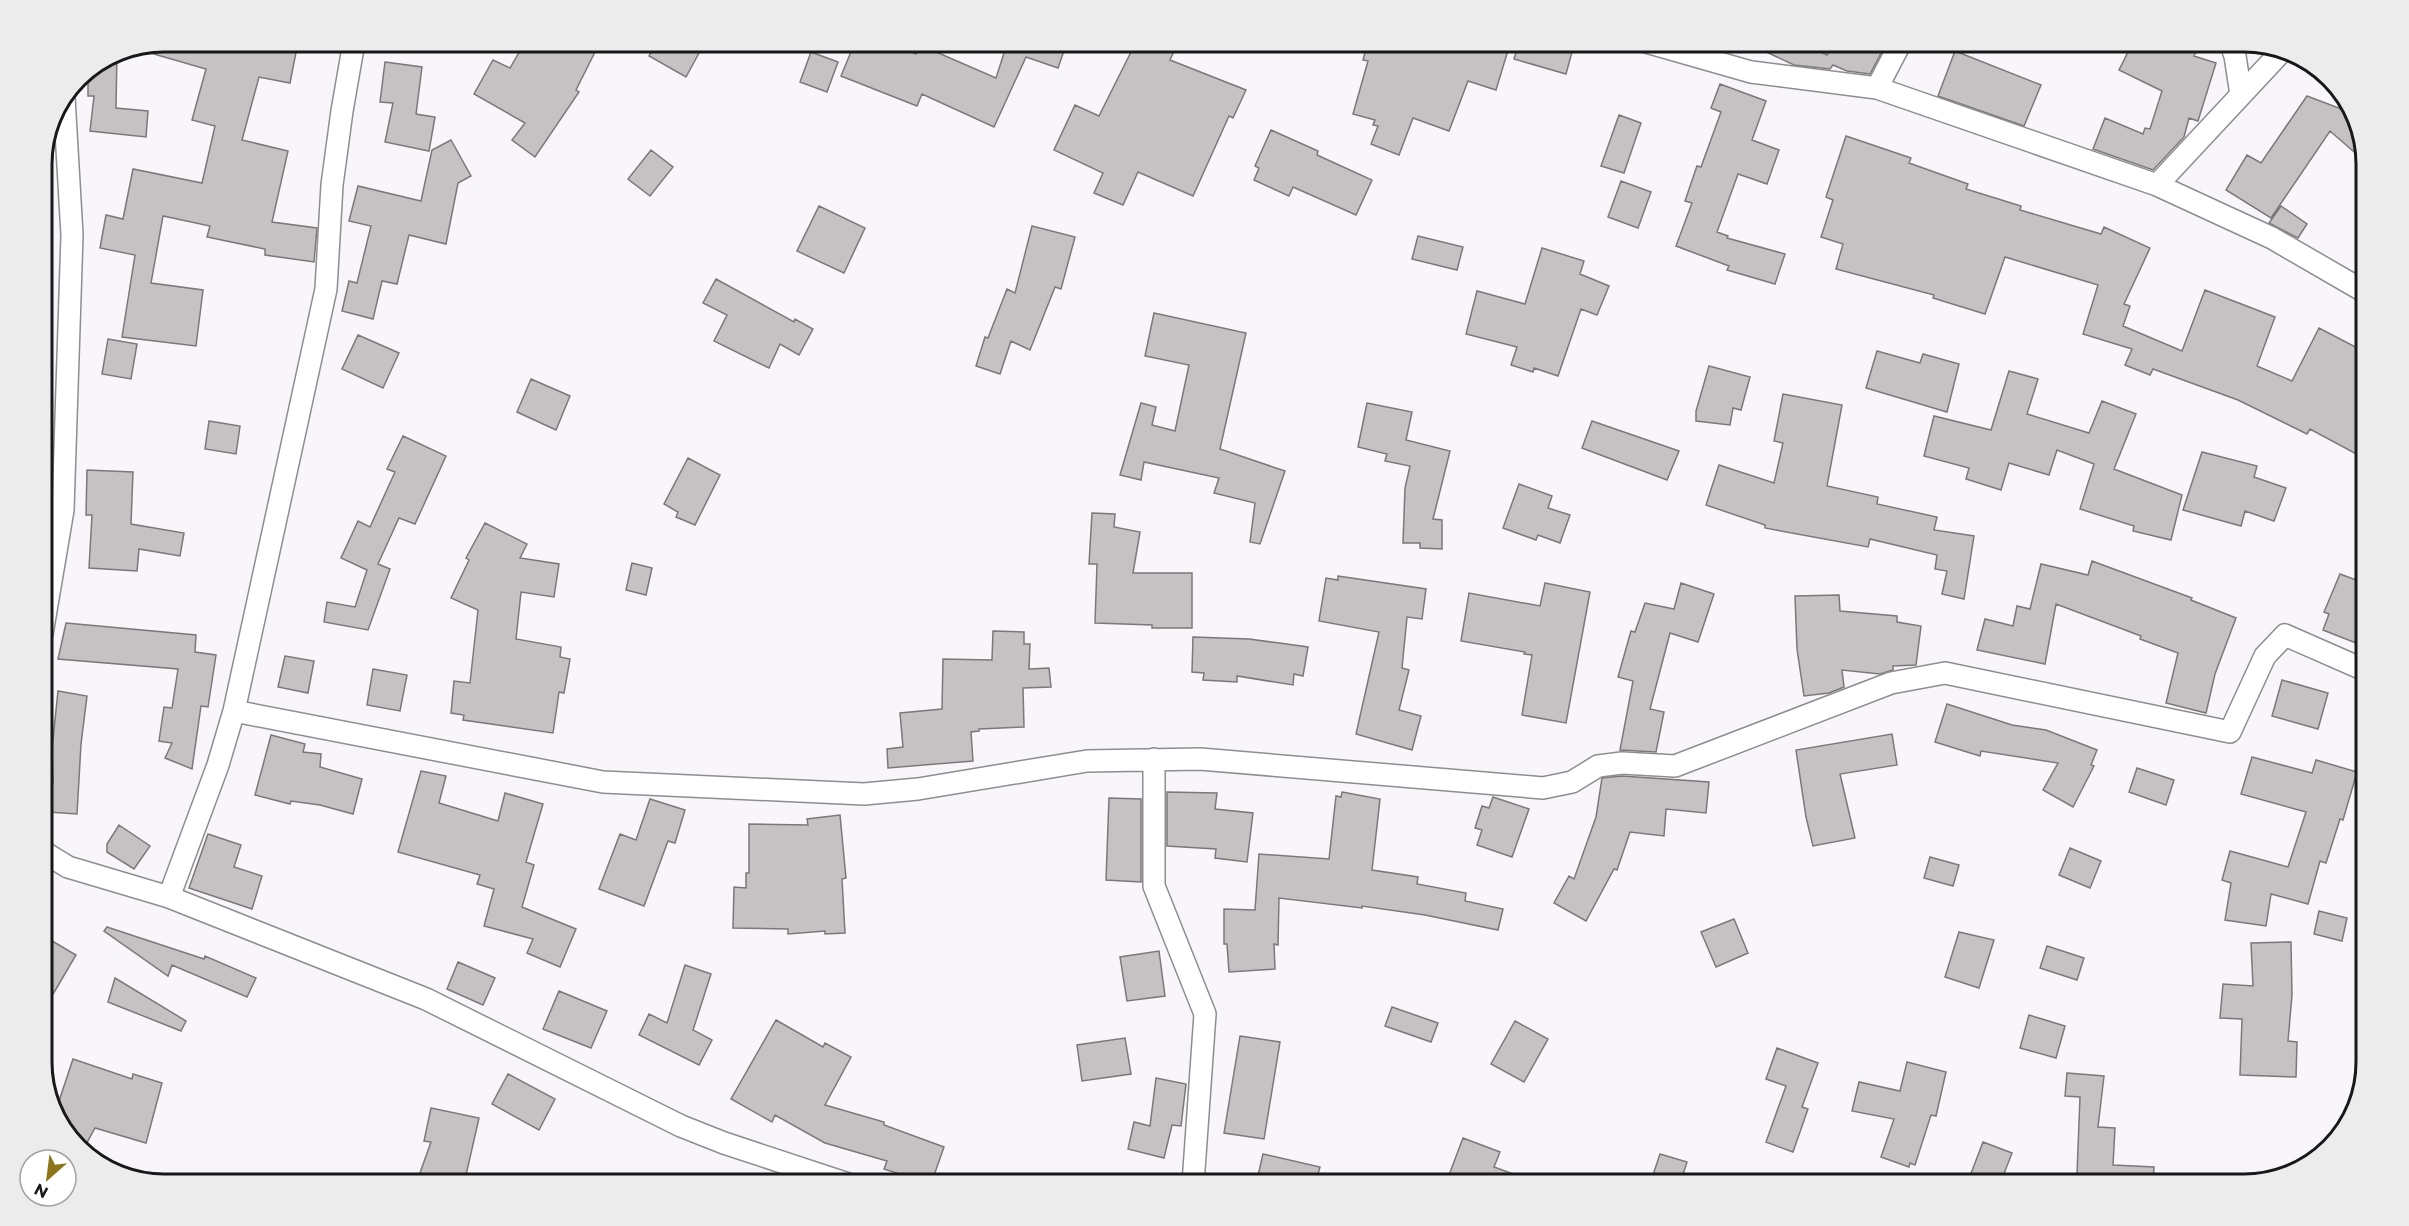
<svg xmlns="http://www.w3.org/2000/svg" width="2409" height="1226" font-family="Montserrat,sans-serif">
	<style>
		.building { fill: #c6c2c4; stroke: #7c787a; stroke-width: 1.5 }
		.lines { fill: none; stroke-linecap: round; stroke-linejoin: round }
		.street-casing { stroke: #8e8d90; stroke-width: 24 }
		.street { stroke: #fff; stroke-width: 21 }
		.rim { fill: none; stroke: #181719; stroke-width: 3 }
	</style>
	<rect width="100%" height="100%" fill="#f8f6fa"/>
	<path class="building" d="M165 42H298L290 83 259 77 242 140 288 151 272 222 317 228 314 262 265 255V249L207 237 210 226 163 216 151 283 203 290 196 346 122 337 135 255 100 248 106 215 123 219 133 169 202 183 215 126 192 120 206 69 133 48Z
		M525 42H600L576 90 579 92 535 157 512 140 525 123 474 94 493 60 510 68Z
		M657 42H705L686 77 649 56Z
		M855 42H886L916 54 920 45 996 78 1005 50 992 46 993 42H1067L1058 68 1026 57 994 127 922 94 917 106 841 76Z
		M1136 42H1178L1170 60 1246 90 1233 118 1229 116 1193 196 1138 172 1123 205 1094 193 1103 173 1054 150 1075 105 1099 116Z
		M1368 42H1493L1509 47 1496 90 1468 81 1449 131 1413 118 1399 155 1371 144 1378 126 1373 125 1375 120 1353 114 1368 61 1363 60Z
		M1519 42H1537L1572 52 1566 74 1514 59Z
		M1745 42H1799L1827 55 1834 42H1887L1870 74 1847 71 1833 65 1830 69 1794 65Z
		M2133 42H2201L2194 56 2216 63 2198 121 2189 118 2184 137 2153 170 2093 149 2105 118 2143 134 2145 128 2150 129 2162 91 2119 70Z
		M1955 51 2041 85 2024 126 1938 96Z
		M117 52 116 108 148 111 146 137 90 131 94 96H88V71Z
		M811 52 838 62 827 92 800 82Z
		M385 62 422 67 416 114 435 117 429 151 385 142 393 103 380 102Z
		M1720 84 1766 101 1752 140 1779 150 1767 184 1738 174 1717 232 1728 236 1727 238 1785 254 1775 284 1727 270 1729 266 1676 246 1692 203 1685 201 1697 166 1701 167 1721 112 1711 108Z
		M2307 96 2352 113 2367 157V163L2330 131 2271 218 2226 190 2247 155 2261 163Z
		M1619 115 1641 123 1624 173 1601 166Z
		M1271 130 1318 151 1317 155 1372 180 1356 215 1293 187 1289 196 1254 180 1259 168 1255 166Z
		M1846 136 1911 158 1909 163 1968 184 1966 189 2021 206 2020 210 2101 234 2104 227 2150 248 2124 304 2130 306 2123 326 2182 351 2205 290 2275 317 2257 366 2292 381 2319 328 2367 353V443L2360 456 2310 429 2307 434 2238 400 2153 369 2150 375 2125 365 2132 349 2083 334 2098 285 2005 257 1985 314 1933 298 1934 295 1836 269 1843 244 1821 237 1833 200 1826 197Z
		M451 140 471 176 458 183 446 244 409 235 397 284 382 281 373 319 342 311 349 281 357 283 371 226 349 221 358 186 421 201 432 150Z
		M651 150 673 167 650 196 628 179Z
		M1621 181 1651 192 1638 228 1608 217Z
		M819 206 865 228 844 273 797 251Z
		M2281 206 2307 224 2298 238 2269 223Z
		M1032 226 1075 237 1061 289 1055 287 1030 350 1011 341 1000 374 976 366 985 337 988 338 1007 289 1015 293Z
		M1418 236 1463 247 1457 270 1412 259Z
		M1542 248 1584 261 1580 274 1609 286 1597 315 1581 309 1558 376 1534 368 1533 372 1511 365 1517 347 1466 334 1477 291 1525 304Z
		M716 279 794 322 795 319 813 329 799 355 780 344 769 368 714 341 727 315 703 303Z
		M1154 313 1246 333 1220 449 1285 471 1260 544 1250 542 1255 503 1214 493 1219 478 1144 462 1141 480 1120 475 1141 403 1156 407 1152 425 1175 431 1189 365 1145 356Z
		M358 335 399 353 383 388 342 369Z
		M108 339 137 344 131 379 102 374Z
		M1877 351 1920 363 1923 354 1959 364 1947 412 1866 388Z
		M1709 366 1750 377 1741 410 1733 408 1730 425 1696 421V411Z
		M2009 371 2038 379 2027 414 2089 433 2102 401 2136 414 2114 469 2182 495 2171 540 2133 531 2134 526 2080 509 2094 464 2057 450 2049 475 2009 463 2001 490 1966 479 1969 468 1924 456 1934 416 1991 430Z
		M531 379 570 396 556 430 517 412Z
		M1783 394 1842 405 1827 486 1878 497 1877 504 1937 517 1934 530 1974 536 1964 599 1942 594 1947 571 1935 569 1937 555 1870 539 1868 547 1765 528V525L1706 505 1719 465 1774 483 1783 443 1774 441Z
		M1367 403 1412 412 1406 440 1450 451 1433 519 1442 520V549L1420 548V543H1403L1405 488 1410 466 1385 461 1387 454 1358 447Z
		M209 421 240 426 236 454 205 449Z
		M1592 421 1679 451 1667 480 1582 448Z
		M403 436 446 456 415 524 399 518 378 564 390 569 368 630 324 622 327 602 355 607 367 570 341 558 358 521 370 527 395 472 387 469Z
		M2202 452 2257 466 2254 477 2286 488 2274 521 2245 511 2241 526 2183 510Z
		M688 458 720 475 695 525 676 517 678 512 664 504Z
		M87 470 133 472 131 524 184 533 180 556 139 549 137 571 89 568 92 515H86Z
		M1519 484 1552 496 1548 508 1570 515 1560 543 1538 535 1536 540 1503 528Z
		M1092 513 1115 514 1114 527 1140 532 1133 573H1192V628H1152V625L1095 623 1097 564H1089Z
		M485 523 527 544 520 558 559 564 554 597 521 592 516 639 561 647 560 657 570 659 564 693 559 692 553 733 463 720 464 715 451 713 454 681 470 683 478 610 451 598 469 560 466 558Z
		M2092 561 2192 598 2191 600 2236 618 2215 674 2206 713 2166 703 2178 653 2140 639 2141 636 2056 604 2045 664 1977 650 1985 619 2013 626 2017 606 2030 609 2041 564 2088 575Z
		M632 563 652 568 646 595 626 590Z
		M2340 574 2367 584V631L2361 645 2323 630 2329 614 2324 612Z
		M1338 576 1426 589 1422 619 1407 617 1402 668 1409 670 1399 710 1421 716 1412 750 1356 734 1379 632 1319 621 1326 578 1338 580Z
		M1545 583 1590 592 1566 723 1522 715 1532 655 1524 654 1525 652 1461 641 1469 593 1540 606Z
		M1681 583 1714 594 1698 642 1670 633 1650 709 1664 712 1656 752 1620 750 1633 681 1618 677 1631 631 1635 632 1645 603 1674 609Z
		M1839 595 1840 611 1897 616V622L1921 626 1916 665 1893 666V670L1880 674 1842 670 1844 687 1829 693 1804 696 1797 649 1795 596Z
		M66 623 196 635 195 652 216 655 208 707 201 706 192 769 165 758 172 743 159 741 164 707 172 708 178 669 58 659Z
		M993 631 1024 632V644H1030L1029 669 1049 668 1051 687 1023 688 1024 727 979 729V731L971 732 973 761 888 768 887 749 903 747 900 713 942 709 943 659 992 660Z
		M1193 637 1249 639 1308 647 1303 676 1294 674 1293 685 1237 676V682L1203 680 1204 673 1192 672Z
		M285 656 314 661 308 693 278 687Z
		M373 669 407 675 400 711 367 705Z
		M2282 680 2328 693 2318 729 2272 716Z
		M58 691 87 696 81 744 77 814 48 812 50 783H53L52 749Z
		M1947 704 2012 725 2046 730 2097 750 2091 765 2094 766 2073 807 2043 790 2058 763 1981 751 1980 756 1935 742Z
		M1892 734 1897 765 1840 774 1855 838 1813 846 1806 817 1796 750Z
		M271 735 305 744 303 752 321 754 320 767 362 779 353 814 320 805 291 801 290 804 255 795Z
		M2252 757 2312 773 2316 760 2357 772 2343 820 2340 819 2326 863 2320 861 2308 904 2271 894 2266 926 2225 920 2231 883 2222 880 2230 851 2288 867 2306 812 2241 794Z
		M2137 768 2174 780 2166 805 2129 792Z
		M421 771 446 776 439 803 498 821 505 793 543 804 526 862 534 865 522 907 576 929 560 967 527 953 533 939 484 926 494 889 477 884 480 875 398 852Z
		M1622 776 1709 782 1706 813 1666 809 1664 836 1630 832 1617 870 1614 869 1586 921 1554 903 1569 876 1574 879 1596 817 1602 778Z
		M1167 792 1217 793 1215 809 1253 813 1247 862 1215 858 1216 849 1167 846Z
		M1342 792 1380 799 1372 870 1418 877 1417 884 1466 893 1465 901 1503 909 1498 930 1425 915 1362 906V908L1279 898 1278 945 1274 944 1275 969 1229 972 1227 944H1224V909L1255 910 1259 854 1329 859 1336 796 1341 797Z
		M1493 797 1529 809 1512 857 1477 845 1482 830 1475 828 1482 806 1489 808Z
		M1109 798 1141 799V882L1106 880Z
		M650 799 685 810 675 843 668 841 644 906 599 889 620 834 636 840Z
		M840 815 846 878 842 879 845 933 825 934V931L788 934V929L733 928 734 887 746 888V873H749V824L808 825 807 819Z
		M119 825 150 846 134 869 107 852V844Z
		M208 834 241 845 234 867 262 876 252 909 189 888Z
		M2070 848 2101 861 2090 888 2059 875Z
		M1930 857 1959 865 1953 886 1924 878Z
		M2319 911 2347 918 2342 941 2314 934Z
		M1734 919 1748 953 1716 967 1701 932Z
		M107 927 204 959 205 956 256 978 247 997 172 965 168 976 104 931Z
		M1959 932 1994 940 1979 988 1945 977Z
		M42 935 76 955 42 1013Z
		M2291 942 2292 995 2288 1041 2297 1042 2296 1077 2240 1075 2242 1019 2220 1018 2223 984 2253 986 2251 943Z
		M2047 946 2084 958 2077 980 2040 968Z
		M1159 951 1165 996 1127 1001 1120 957Z
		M458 962 495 978 483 1005 447 989Z
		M685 965 711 974 693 1030 712 1040 699 1065 639 1035 649 1014 667 1023Z
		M115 978 186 1021 181 1031 108 1002Z
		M559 991 607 1011 591 1048 543 1029Z
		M1392 1007 1438 1023 1431 1042 1385 1026Z
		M2029 1015 2065 1026 2056 1058 2020 1048Z
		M776 1020 823 1047 825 1043 851 1057 825 1105 884 1122V1125L944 1147 931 1184 884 1169 887 1161 825 1143 775 1115 772 1122 731 1099Z
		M1515 1021 1548 1039 1524 1082 1491 1064Z
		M1240 1036 1280 1042 1264 1139 1224 1133Z
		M1125 1038 1131 1074 1082 1081 1077 1045Z
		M1777 1048 1818 1063 1802 1107 1808 1109 1793 1152 1766 1142 1786 1086 1766 1079Z
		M73 1059 132 1079 133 1074 162 1083 146 1143 95 1128 84 1148 63 1130 56 1110Z
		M1907 1062 1946 1072 1936 1116 1931 1115 1915 1165 1910 1163 1909 1167 1881 1157 1894 1119 1852 1111 1859 1082 1900 1091Z
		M2067 1073 2104 1076 2098 1127 2115 1128 2113 1165 2154 1167 2153 1184H2079V1175L2077 1174 2080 1097 2065 1096Z
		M508 1074 555 1099 539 1130 492 1104Z
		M1156 1078 1186 1084 1181 1126 1172 1125 1164 1158 1128 1149 1134 1122 1150 1126Z
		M431 1108 479 1118 464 1184H416L431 1142 424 1141Z
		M1463 1138 1500 1152 1494 1167 1533 1181V1184H1474L1449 1175Z
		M1983 1142 2012 1153 2000 1184H1990L1970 1176Z
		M1263 1154 1320 1167 1315 1184H1256Z
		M1660 1154 1687 1162 1680 1184H1650Z"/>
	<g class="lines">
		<defs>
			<path id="street" d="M1646 42 1751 72 1877 88 2157 185 2272 238 2367 293
				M2230 42 2235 56 2241 95
				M1877 88 1901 42
				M2157 185 2282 51
				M42 634 63 510 72 235 64 97
				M234 711 603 782 864 794 918 789 1087 761 1200 759 1543 788 1572 782 1598 766 1622 763 1675 766 1891 683 1945 673 2230 732 2265 656 2285 635 2367 671
				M1154 759V886L1205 1014 1193 1184
				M42 851 68 867 169 897 426 999 681 1126 724 1143 848 1184
				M169 897 218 765 234 711 326 289 332 185 342 111 354 42"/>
		</defs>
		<use href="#street" class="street-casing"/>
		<use href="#street" class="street"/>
	</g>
	<path d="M0 0H2409V1226H0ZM164 52H2244A112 112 0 0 1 2356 164V1062A112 112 0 0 1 2244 1174H164A112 112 0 0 1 52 1062V164A112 112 0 0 1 164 52Z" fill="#edeced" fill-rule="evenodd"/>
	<path class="rim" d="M164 52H2244A112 112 0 0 1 2356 164V1062A112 112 0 0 1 2244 1174H164A112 112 0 0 1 52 1062V164A112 112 0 0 1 164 52Z"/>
	<g transform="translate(48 1178) rotate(208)"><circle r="28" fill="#ffffff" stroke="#a3a2a3" stroke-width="1.5"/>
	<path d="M0-4.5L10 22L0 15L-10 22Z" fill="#8d751a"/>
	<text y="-9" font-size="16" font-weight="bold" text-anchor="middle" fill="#181719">N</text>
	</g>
</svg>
